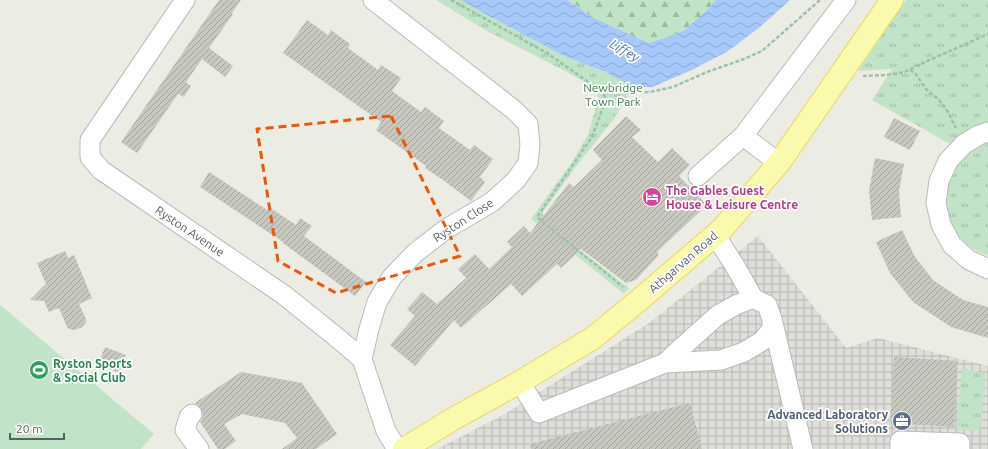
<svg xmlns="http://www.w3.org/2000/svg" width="988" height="449" font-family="Ubuntu,sans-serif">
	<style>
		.industrial { fill: url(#industrial-grid) }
		.grass { fill: url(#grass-tufts) }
		.forest { fill: url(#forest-firs) }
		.pitch { fill: #c1e3c6 }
		.water { fill: url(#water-waves) }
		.building { fill: url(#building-hatch) }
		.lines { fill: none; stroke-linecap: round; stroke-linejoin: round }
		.minor-casing { stroke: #b8babf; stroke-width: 21 }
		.major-casing { stroke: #e8d761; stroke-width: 24 }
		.path { stroke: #9bc3ac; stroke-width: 2.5; stroke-dasharray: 4 2; stroke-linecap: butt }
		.minor { stroke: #fff; stroke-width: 19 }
		.major { stroke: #faf9ac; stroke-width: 22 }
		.marked { fill: none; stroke: #e8590c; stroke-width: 3; stroke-dasharray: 8 5; stroke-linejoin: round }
		.labels { text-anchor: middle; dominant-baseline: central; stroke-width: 3.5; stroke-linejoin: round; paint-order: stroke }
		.park-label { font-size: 12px; fill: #3a8349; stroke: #fff }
		.hotel-label { font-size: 12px; font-weight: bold; fill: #b23c85; stroke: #fff; text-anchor: start }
		.street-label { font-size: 12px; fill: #5b5e63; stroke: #fff }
		.leisure-label { font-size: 12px; font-weight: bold; fill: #27864d; stroke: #fff; text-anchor: start }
		.service-label { font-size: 12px; font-weight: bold; fill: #4e5e75; stroke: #fff; text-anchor: end }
		.water-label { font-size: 13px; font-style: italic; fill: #4b71bb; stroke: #fff }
	</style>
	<defs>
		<pattern id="industrial-grid" width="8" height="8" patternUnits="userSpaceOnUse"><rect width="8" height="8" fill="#dfded8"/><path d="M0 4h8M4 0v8" fill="none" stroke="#b8b7b3"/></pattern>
		<pattern id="grass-tufts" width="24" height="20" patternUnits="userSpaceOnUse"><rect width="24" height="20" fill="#c1e3c6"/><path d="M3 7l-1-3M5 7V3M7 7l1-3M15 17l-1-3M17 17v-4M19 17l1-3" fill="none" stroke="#a0bba4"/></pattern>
		<pattern id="forest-firs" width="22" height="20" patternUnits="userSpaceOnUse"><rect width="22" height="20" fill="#c1e3c6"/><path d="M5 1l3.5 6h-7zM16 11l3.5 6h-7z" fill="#a0bba4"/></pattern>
		<pattern id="water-waves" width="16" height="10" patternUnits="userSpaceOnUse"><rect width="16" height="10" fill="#a7c9fa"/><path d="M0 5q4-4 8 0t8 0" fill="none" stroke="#8ba6ce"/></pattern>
		<pattern id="building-hatch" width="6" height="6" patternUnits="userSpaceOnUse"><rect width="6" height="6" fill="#c8c7c0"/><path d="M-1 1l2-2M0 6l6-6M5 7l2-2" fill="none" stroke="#a5a5a0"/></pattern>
	</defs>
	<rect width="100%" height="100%" fill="#edece3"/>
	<path class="industrial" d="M758 236 846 348 878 338 988 366V449H437L505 414 649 323Z"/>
	<path class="grass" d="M436 0H461L476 9 562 55 605 72 634 87 613 120 575 168 543 212V216L549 226 629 288 624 294 531 219 570 165 588 135 598 99 597 89 565 71 487 31Z
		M906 0H988V122L970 128 950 144 872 100 892 69 858 71Z
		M988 140V256C956 244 940 215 949 182 951 172 957 161 964 155 971 149 980 145 988 140Z
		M962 368 986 374 980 430H956Z"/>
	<path class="forest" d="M569 0H716L711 6 685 30 668 37 648 43 594 18Z"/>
	<path class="pitch" d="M0 305 154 434 141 449H0Z"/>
	<path class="water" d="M461 0H568L594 18 648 43 668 37 685 30 711 6 716 0H790L760 27 728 51 692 70 652 87H634L605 72 562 55 476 9Z"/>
	<path class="building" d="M219 0H241L232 13 233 14 209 48 233 66 225 77 202 59 186 82 191 86 184 97 178 94 137 153 121 142Z
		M307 20 328 35 331 30 350 44 348 48 378 70 381 65 401 78 392 91 421 112 425 107 444 121 439 128 470 150 474 145 493 159 480 177 485 182 471 201 443 180 425 168 426 166 376 130 381 122 283 53Z
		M626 116 641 130 632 137 658 162 672 148 690 165 679 176 707 205 658 251V256L636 280 626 283 581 249 561 268 557 264 522 296 511 284 461 328 454 320 415 366 390 345 415 316 407 309 422 292 437 304 466 278 458 269 475 254 489 269 512 247 507 242 524 226 530 233 569 183 574 187 602 160 593 150Z
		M894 118 920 131 910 150 884 137Z
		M875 158 904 164 899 191 901 217 872 220 869 190Z
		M209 172 267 210 269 207 296 225 300 218 312 226 304 236 366 282 355 296 283 243V242L200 187Z
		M902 230 915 257 933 280 963 300 988 307V338L951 327 913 302 890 273 876 242Z
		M65 251 68 258 74 255 92 298 79 304 86 319V322L82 327 75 330 69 329 67 327 59 308 49 312 44 301 30 300 46 284 37 263Z
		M105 347 126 355 119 373 98 365Z
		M894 357 958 361 954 427 890 423Z
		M241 372 302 383 337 434 316 449H282L297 438 285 423 242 414 224 424 236 441 225 449H218L200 422 203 416 202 411 199 406 195 403Z
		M690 403 702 449H531L530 444Z"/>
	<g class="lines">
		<defs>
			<path id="minor" d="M185 0 90 140V157L101 170 284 295 340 340 362 359 386 431 397 449
				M988 132 979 135 964 144 948 161 939 181 936 203 941 225 952 245 969 260 988 269
				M779 163 743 136 846 0
				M698 176 743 136
				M715 235 735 266 753 298
				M772 319 803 449
				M362 359 369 329 377 302 392 277 415 253 446 229 492 202 516 180 528 163 530 145 528 124 514 110 373 0
				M520 382 539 413 665 363 691 339 718 315 736 305 753 298 767 305 772 319V329L762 341 744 352 721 360 665 363
				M192 414 189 417 185 430 199 449
				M900 449V441L960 443V449"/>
			<path id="major" d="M404 449 453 419 520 382 593 338 638 301 722 229 779 163 892 0"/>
		</defs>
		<use href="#minor" class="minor-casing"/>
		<use href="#major" class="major-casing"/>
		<path class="path" d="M451 0 547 53 604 93 605 102 592 137 537 217 623 287
			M910 70 915 73 926 89 940 101 948 112 956 128
			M863 76C878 75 902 76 914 67L988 34
			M604 93 613 89 630 93 650 92 673 87 707 72 744 59 762 51 820 0"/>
		<use href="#minor" class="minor"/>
		<use href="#major" class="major"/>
	</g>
	<path class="marked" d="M391 116 460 256 336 293 278 261 257 129Z"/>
	<defs>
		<symbol id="hotel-disc" viewBox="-11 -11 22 22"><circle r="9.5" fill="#d1479c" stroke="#fff"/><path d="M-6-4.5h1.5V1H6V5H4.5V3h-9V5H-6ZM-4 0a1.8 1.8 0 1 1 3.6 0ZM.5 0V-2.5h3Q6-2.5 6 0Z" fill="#fff"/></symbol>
		<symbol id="stadium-disc" viewBox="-11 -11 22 22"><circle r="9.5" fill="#2e9e5b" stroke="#fff"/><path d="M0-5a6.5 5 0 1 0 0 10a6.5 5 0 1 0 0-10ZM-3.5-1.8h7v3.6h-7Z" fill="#fff"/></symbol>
		<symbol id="office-disc" viewBox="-11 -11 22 22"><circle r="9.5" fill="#5c6f8a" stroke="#fff"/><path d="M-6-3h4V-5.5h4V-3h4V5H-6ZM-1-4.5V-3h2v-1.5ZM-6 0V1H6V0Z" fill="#fff"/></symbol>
	</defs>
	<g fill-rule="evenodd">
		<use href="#hotel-disc" x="641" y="186" width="22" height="22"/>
		<use href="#stadium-disc" x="28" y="359" width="22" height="22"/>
		<use href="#office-disc" x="891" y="410" width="22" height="22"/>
	</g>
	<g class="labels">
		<g class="park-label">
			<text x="613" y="87">Newbridge<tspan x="613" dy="14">Town Park</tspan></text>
		</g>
		<g class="hotel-label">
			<text x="666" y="190">The Gables Guest<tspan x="666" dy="14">House &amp; Leisure Centre</tspan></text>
		</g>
		<g class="street-label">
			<text transform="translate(463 220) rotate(-33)">Ryston Close</text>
			<text transform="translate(190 231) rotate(34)">Ryston Avenue</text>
			<text transform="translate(683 262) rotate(-41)">Athgarvan Road</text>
		</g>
		<g class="leisure-label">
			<text x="53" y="363">Ryston Sports<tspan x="53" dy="14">&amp; Social Club</tspan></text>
		</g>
		<g class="service-label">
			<text x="888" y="414">Advanced Laboratory<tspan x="888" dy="14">Solutions</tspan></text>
		</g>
		<g class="water-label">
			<text transform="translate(625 50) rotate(30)">Liffey</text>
		</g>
	</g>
	<path d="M10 433v6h54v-6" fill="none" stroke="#5b5e63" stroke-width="2"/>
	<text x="16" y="433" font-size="12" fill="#5b5e63" stroke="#ffffff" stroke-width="3" paint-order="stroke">20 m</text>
</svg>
